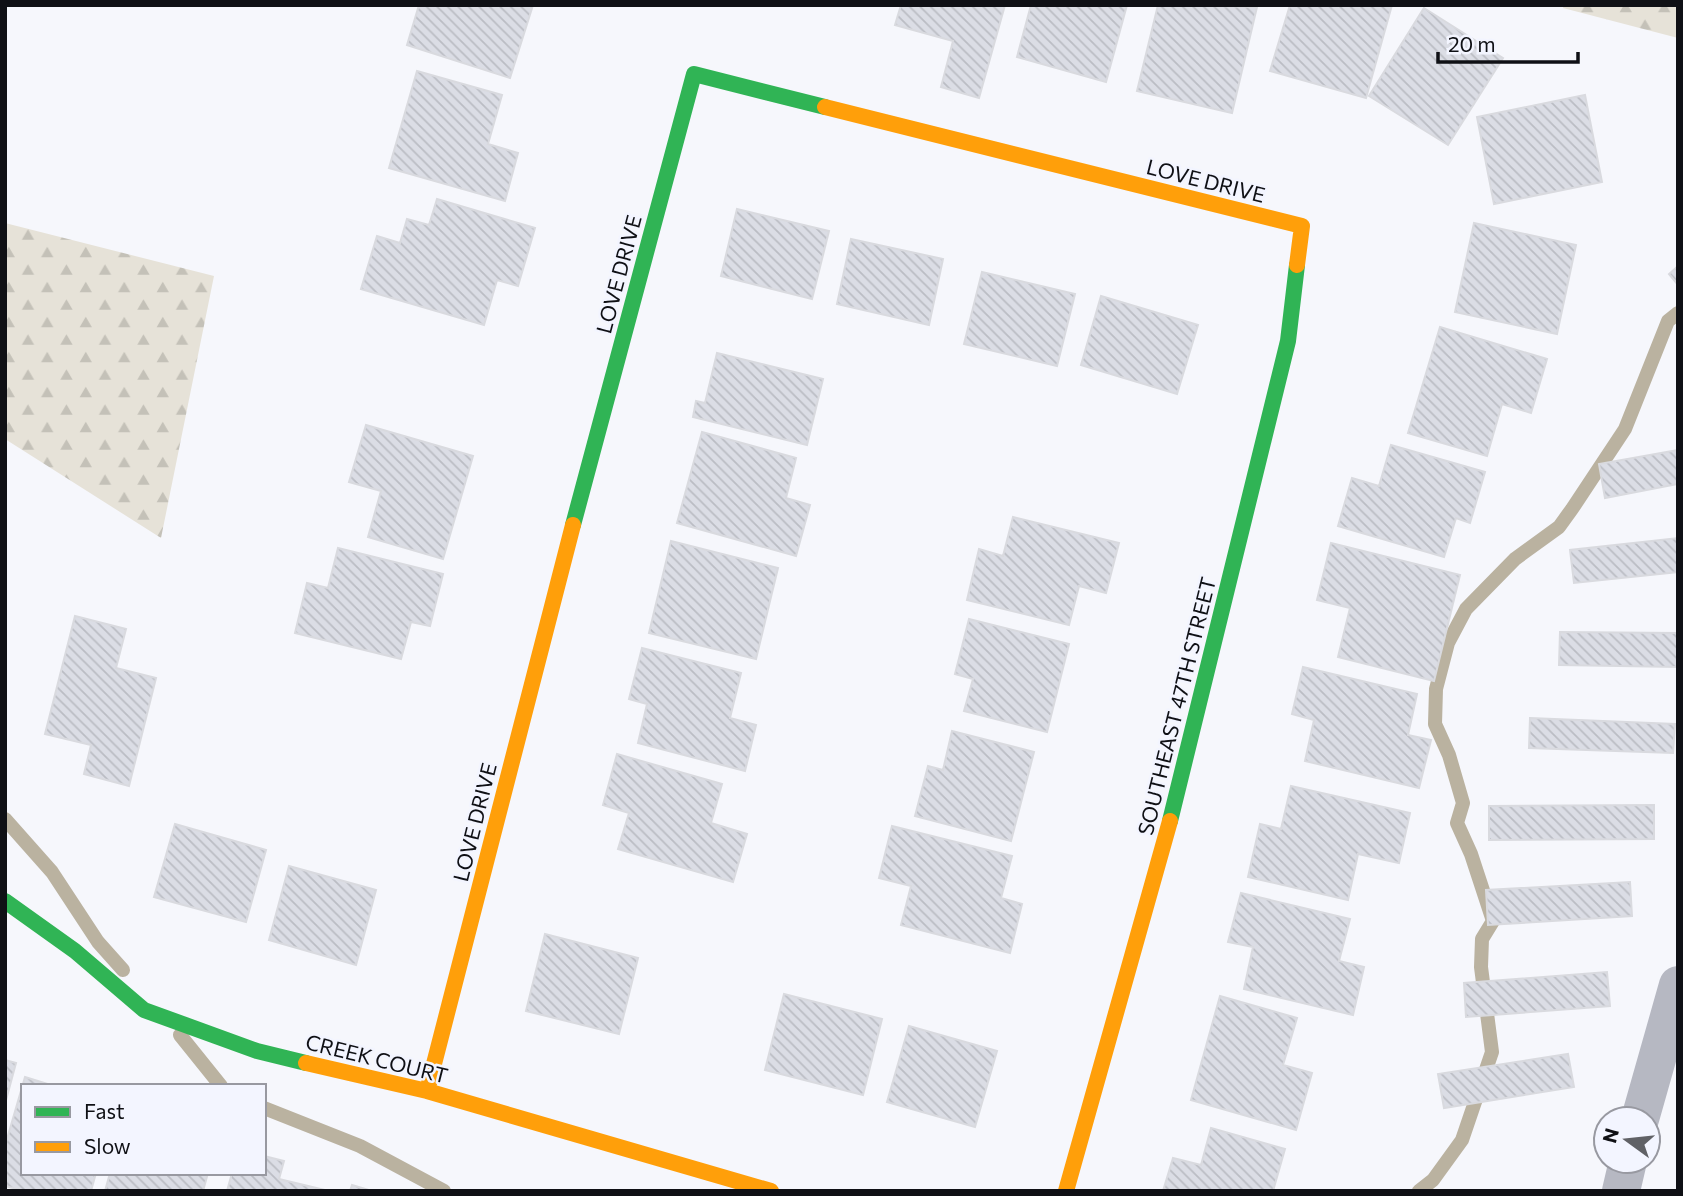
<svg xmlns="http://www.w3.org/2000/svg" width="1683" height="1196" font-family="Commissioner,sans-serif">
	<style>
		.forest { fill: url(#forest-firs) }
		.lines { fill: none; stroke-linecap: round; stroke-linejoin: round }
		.stream { stroke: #bab2a0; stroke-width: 14 }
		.building { fill: url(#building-back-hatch); stroke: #d9dadf; stroke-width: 2 }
		.street { stroke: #b6b8c2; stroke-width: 38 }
		.fast { stroke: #30b455; stroke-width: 16 }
		.slow { stroke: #ff9f0a; stroke-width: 16 }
		.labels { text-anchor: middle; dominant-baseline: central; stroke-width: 5; stroke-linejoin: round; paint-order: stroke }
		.street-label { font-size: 21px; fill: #0f1015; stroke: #f3f5ff }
	</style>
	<defs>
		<pattern id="forest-firs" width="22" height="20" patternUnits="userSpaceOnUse" patternTransform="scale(1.75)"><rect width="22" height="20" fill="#e6e2d8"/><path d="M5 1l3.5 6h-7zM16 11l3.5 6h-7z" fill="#c4c1b8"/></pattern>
		<pattern id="building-back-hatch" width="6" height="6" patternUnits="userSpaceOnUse" patternTransform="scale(1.75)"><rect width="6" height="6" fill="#dbdde5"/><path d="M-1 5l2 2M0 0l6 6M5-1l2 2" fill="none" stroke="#bbbdc4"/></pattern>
	</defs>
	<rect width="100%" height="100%" fill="#f6f7fc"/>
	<path class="forest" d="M1564 5H1678V38L1563 8Z
		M5 223 214 276 161 538 5 439Z"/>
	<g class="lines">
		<path class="stream" d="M5 819 52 872 98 942 123 970
			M180 1035 221 1086
			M264 1108 360 1146 444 1191
			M1419 1191 1433 1180 1462 1140 1492 1052 1481 967 1482 939 1493 921 1471 854 1457 823 1463 803 1449 755 1435 724 1436 689 1448 643 1466 609 1515 559 1559 527 1572 509 1625 429 1668 321 1678 313"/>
	</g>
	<path class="building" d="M419 5H533L510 78 407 45Z
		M901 5H1005L979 98 941 87 953 41 895 25Z
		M1031 5H1127L1106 82 1017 57Z
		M1158 5 1257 7 1232 113 1137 91Z
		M1290 5H1392L1366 98 1270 71Z
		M1424 8 1503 58 1448 145 1369 96Z
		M417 71 502 95 488 144 518 153 505 201 389 168Z
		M1585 95 1602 182 1494 204 1477 117Z
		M437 199 535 228 518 286 497 280 484 325 361 289 377 236 400 243 407 219 429 225Z
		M737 209 829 231 812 299 721 276Z
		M1474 223 1576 245 1557 334 1455 312Z
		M851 239 943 259 929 325 837 304Z
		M1678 266V285L1669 274Z
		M982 272 1075 294 1057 366 964 344Z
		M1101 296 1198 325 1177 394 1081 365Z
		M1440 327 1547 359 1531 413 1502 404 1487 456 1408 433Z
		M717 353 823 379 807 445 693 417 696 401 705 403Z
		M366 425 473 456 443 559 368 537 381 491 349 482Z
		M702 432 796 458 786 498 810 505 796 556 677 523Z
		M1391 445 1485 472 1470 523 1456 518 1444 557 1338 526 1352 478 1379 486Z
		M1678 450V484L1605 498 1599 464Z
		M1013 517 1119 543 1106 593 1079 586 1069 625 967 600 979 549 1003 556Z
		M1678 538V572L1574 583 1570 550Z
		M671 541 778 568 756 659 649 633Z
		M1331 543 1460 575 1434 681 1338 657 1350 608 1317 600Z
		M338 548 443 574 430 626 411 622 401 659 295 633 307 583 328 588Z
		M75 616 126 629 116 668 156 678 129 786 84 774 91 745 45 734Z
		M969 619 1069 644 1047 732 964 711 973 679 955 674Z
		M1560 632 1678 633V667L1559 665Z
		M642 648 741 673 730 718 756 725 745 771 638 743 647 704 629 699Z
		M1303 667 1417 694 1408 735 1431 740 1419 788 1305 761 1314 720 1292 714Z
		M1530 718 1675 724 1673 753 1529 748Z
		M952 731 1034 752 1011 841 915 816 928 766 943 770Z
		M617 754 722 784 711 823 747 834 733 882 618 849 629 813 603 805Z
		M1291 786 1410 813 1399 863 1358 854 1348 900 1248 877 1260 824 1281 829Z
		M1654 805V839L1489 840V806Z
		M175 824 266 850 246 922 154 897Z
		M892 826 1012 856 1001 898 1022 904 1010 953 901 925 911 886 879 878Z
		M289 866 376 890 356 965 269 940Z
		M1630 882 1632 916 1488 925 1486 890Z
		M1241 893 1350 919 1339 961 1364 967 1353 1015 1244 989 1253 947 1228 942Z
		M545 934 638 958 619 1034 526 1011Z
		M1607 972 1610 1006 1466 1017 1464 983Z
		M784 994 882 1019 863 1095 765 1070Z
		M1220 996 1297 1018 1283 1065 1312 1073 1296 1130 1191 1100Z
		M909 1026 997 1051 975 1127 887 1102Z
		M1568 1054 1574 1087 1444 1108 1438 1074Z
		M5 1060 16 1063 5 1104Z
		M25 1077 54 1086H23V1173H96L91 1191H24L5 1186V1146Z
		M1211 1128 1285 1149 1273 1191H1163L1173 1158 1201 1165Z
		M264 1156 284 1161 279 1179 329 1191H227L232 1173H264Z
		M110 1173H208L203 1191H105Z
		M352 1185 372 1191H350Z"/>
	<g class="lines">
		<path class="street" d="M1640 1119 1678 985
			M1621 1191 1628 1161"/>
		<path class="fast" d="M573 525 694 74 825 107
			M1170 821 1288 341 1297 265
			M5 901 75 951 144 1010 257 1051 306 1063"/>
		<path class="slow" d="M825 107 1302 226 1297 265
			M306 1063 427 1091 771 1191
			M427 1091 573 525
			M1066 1191 1170 821"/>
	</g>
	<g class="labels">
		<g class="street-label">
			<text transform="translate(1206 180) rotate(14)">LOVE DRIVE</text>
			<text transform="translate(618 274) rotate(-75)">LOVE DRIVE</text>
			<text transform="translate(1176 706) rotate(-76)">SOUTHEAST 47TH STREET</text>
			<text transform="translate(474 822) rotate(-76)">LOVE DRIVE</text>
			<text transform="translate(377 1058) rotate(14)">CREEK COURT</text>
		</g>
	</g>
	<rect width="1683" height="1196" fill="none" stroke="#0f1015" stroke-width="14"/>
	<rect x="21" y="1084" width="245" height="91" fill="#f3f5ff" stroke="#9899a1" stroke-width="2"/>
	<rect x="35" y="1107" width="35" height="10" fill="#30b455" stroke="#9899a1" stroke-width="2"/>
	<text x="84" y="1119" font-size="21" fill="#0f1015">Fast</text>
	<rect x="35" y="1142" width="35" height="10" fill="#ff9f0a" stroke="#9899a1" stroke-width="2"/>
	<text x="84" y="1154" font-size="21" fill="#0f1015">Slow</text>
	<g transform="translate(1627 1140) rotate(285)"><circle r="33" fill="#f3f5ff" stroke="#9899a1" stroke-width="2"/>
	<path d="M0-5L12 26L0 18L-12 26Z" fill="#606166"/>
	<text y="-10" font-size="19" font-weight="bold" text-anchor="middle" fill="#0f1015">N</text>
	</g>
	<path d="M1438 52v10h140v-10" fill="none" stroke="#0f1015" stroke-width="3.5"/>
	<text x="1448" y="52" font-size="21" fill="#0f1015" stroke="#f3f5ff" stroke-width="5" paint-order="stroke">20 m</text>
</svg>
